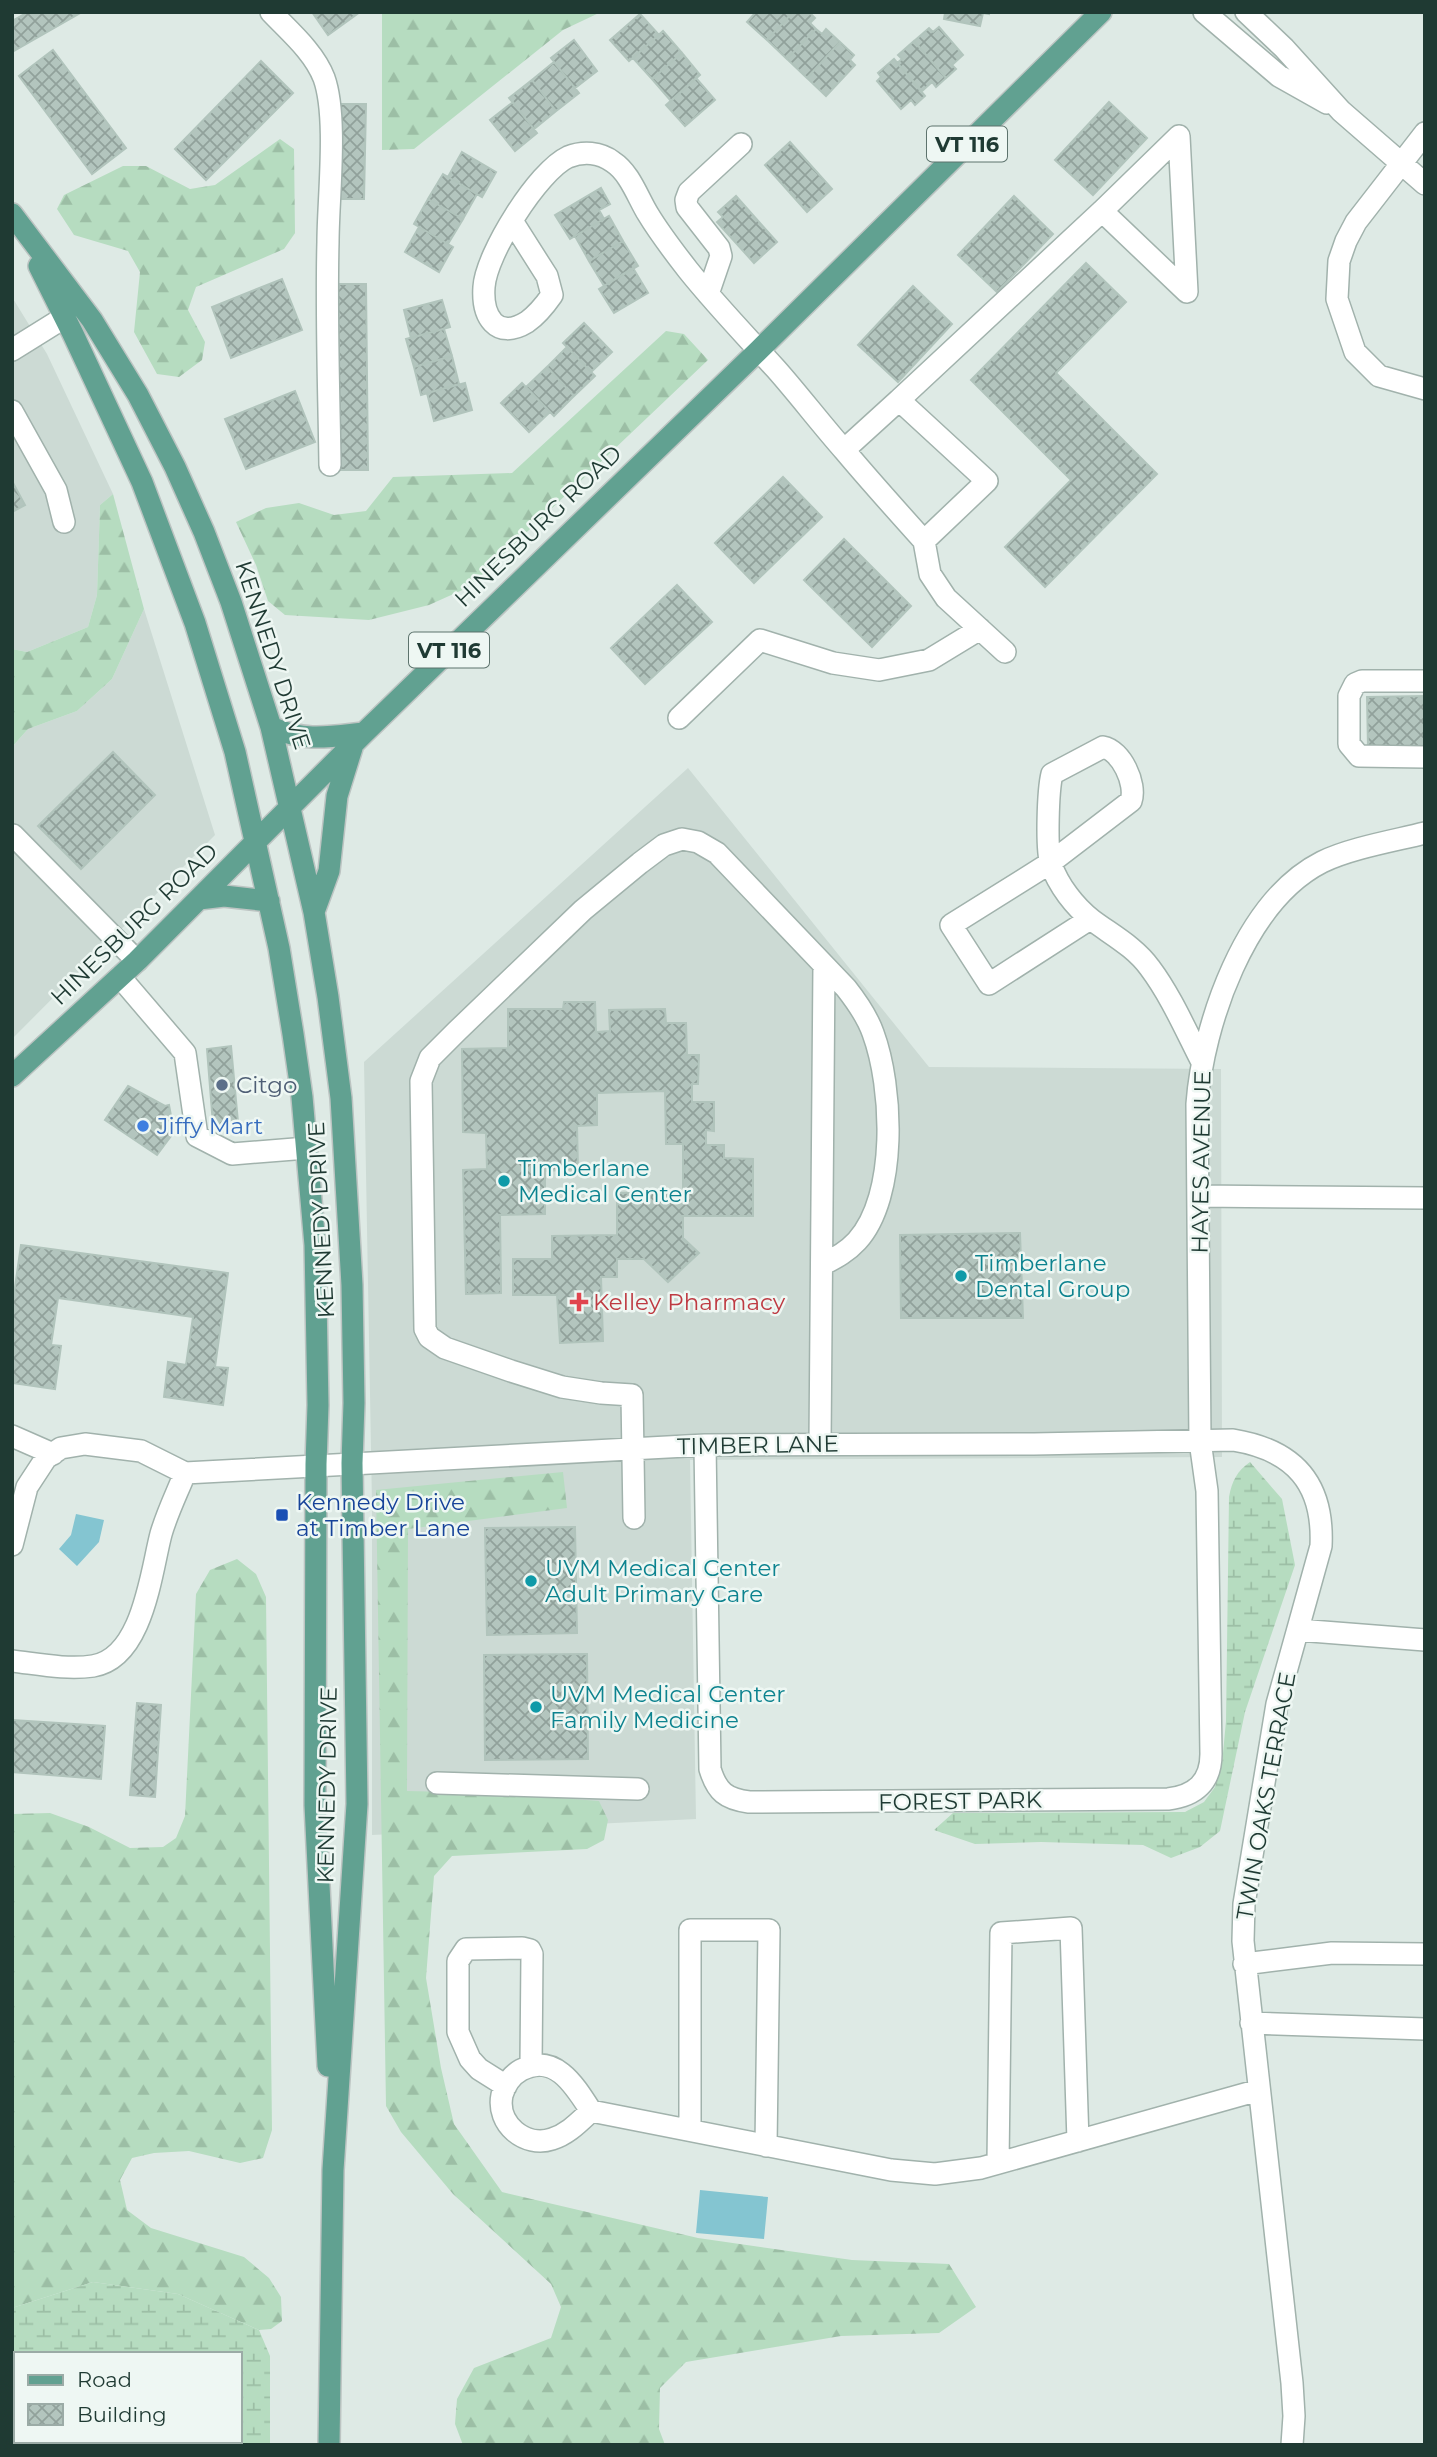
<svg xmlns="http://www.w3.org/2000/svg" width="1437" height="2457" font-family="Montserrat,sans-serif">
	<style>
		.built { fill: #ccdad4 }
		.forest { fill: url(#forest-firs) }
		.wetland { fill: url(#wetland-marsh); fill-rule: evenodd }
		.water { fill: #84c5d1 }
		.building { fill: url(#building-cross-hatch); stroke: #b1c4bc; stroke-width: 2 }
		.lines { fill: none; stroke-linecap: round; stroke-linejoin: round }
		.minor-casing { stroke: #a1b2ac; stroke-width: 24 }
		.major-casing { stroke: #bcc4c2; stroke-width: 24 }
		.minor { stroke: #fff; stroke-width: 21 }
		.major { stroke: #61a191; stroke-width: 21 }
		.service-dot { fill: #5c6f8a; stroke: #eef7f3; stroke-width: 2.5 }
		.shop-dot { fill: #3f7fe0; stroke: #eef7f3; stroke-width: 2.5 }
		.culture-dot { fill: #0f9aa8; stroke: #eef7f3; stroke-width: 2.5 }
		.health-dot { fill: #e0444e; stroke: #eef7f3; stroke-width: 2.5 }
		.transit-dot { fill: #1a4fb4; stroke: #eef7f3; stroke-width: 2.5 }
		.labels { text-anchor: middle; dominant-baseline: central; stroke-width: 5; stroke-linejoin: round; paint-order: stroke }
		.shield { fill: #eef7f3; stroke: #5d736d; stroke-width: 2 }
		.shield-label { font-size: 21px; font-weight: bold; fill: #1f3a33 }
		.street-label { font-size: 23px; fill: #1f3a33; stroke: #eef7f3 }
		.service-label { font-size: 23px; fill: #4e5e75; stroke: #eef7f3; text-anchor: start }
		.shop-label { font-size: 23px; fill: #366cbe; stroke: #eef7f3; text-anchor: start }
		.culture-label { font-size: 23px; fill: #0d838f; stroke: #eef7f3; text-anchor: start }
		.health-label { font-size: 23px; fill: #be3a42; stroke: #eef7f3; text-anchor: start }
		.transit-label { font-size: 23px; fill: #164399; stroke: #eef7f3; text-anchor: start }
	</style>
	<defs>
		<pattern id="forest-firs" width="22" height="20" patternUnits="userSpaceOnUse" patternTransform="scale(1.75)"><rect width="22" height="20" fill="#b6dcc0"/><path d="M5 1l3.5 6h-7zM16 11l3.5 6h-7z" fill="#9cbea5"/></pattern>
		<pattern id="wetland-marsh" width="20" height="14" patternUnits="userSpaceOnUse" patternTransform="scale(1.75)"><rect width="20" height="14" fill="#b6dcc0"/><path d="M1 5h8M5 5V1M11 12h8M15 12V8" fill="none" stroke="#9cbea5"/></pattern>
		<pattern id="building-cross-hatch" width="8" height="8" patternUnits="userSpaceOnUse" patternTransform="scale(1.75)"><rect width="8" height="8" fill="#b3c5be"/><path d="M0 0l8 8M0 8l8-8" fill="none" stroke="#91a19b"/></pattern>
	</defs>
	<rect width="100%" height="100%" fill="#deeae5"/>
	<path class="built" d="M12 297 47 354 113 494 100 505 97 595 88 627 27 652 12 649Z
		M144 609 215 835 12 1039V747L28 729 77 711 112 679Z
		M688 768 929 1067 1221 1069 1222 1457 690 1460 696 1819 372 1835V1504L364 1062Z"/>
	<path class="forest" d="M382 12H601L563 30 414 149 382 150Z
		M280 139 294 149 295 233 284 249 196 287 188 310 205 342 202 360 179 377 157 374 134 332 140 272 128 251 74 235 57 209 64 195 123 166H146L190 189 215 185Z
		M666 331 684 334 708 360 469 587 429 605 369 620 285 615 268 601 256 565 236 522 266 508 299 503 334 515 366 511 393 477 512 473Z
		M113 494 144 609 112 679 77 711 28 729 12 747V649L27 652 88 627 97 595 100 505Z
		M563 1472 567 1508 408 1529 407 1791 495 1793 599 1801 608 1820 604 1840 587 1849 452 1856 434 1876 426 1978 441 2068 454 2124 502 2192 698 2238 852 2260 949 2264 976 2307 939 2333 841 2336 686 2362 660 2388 659 2429 665 2445H463L455 2424 457 2399 474 2368 551 2338 561 2307 551 2284 453 2194 401 2132 386 2106 376 1490Z
		M237 1559 256 1574 266 1597 272 2130 263 2158 240 2163 189 2151 154 2153 132 2158 120 2180 127 2210 151 2228 244 2257 269 2278 281 2297 282 2321 271 2329 259 2330 178 2294 93 2282 12 2308V1814L50 1813 89 1827 130 1848 163 1847 176 1838 185 1816 196 1594 210 1570Z"/>
	<path class="wetland" d="M1250 1462 1282 1499 1295 1565 1245 1712 1220 1831 1200 1847 1171 1858 1143 1845 1041 1842 975 1844 934 1830 953 1813 1185 1812 1204 1802 1215 1787 1222 1764 1226 1721 1229 1497C1232 1481 1237 1471 1250 1462Z
		M93 2282 178 2294 259 2330 270 2356V2445H12V2308ZM16 2354H240V2441H16Z"/>
	<path class="water" d="M76 1514 104 1520 99 1542 77 1566 59 1549 71 1535Z
		M700 2190 768 2197 764 2239 696 2233Z"/>
	<path class="building" d="M28 12H82L12 52V21Z
		M312 12H360L328 35Z
		M756 12H793L767 40 747 22Z
		M793 12H809L815 18 810 23 816 29 787 59 767 40Z
		M942 12H989V14L983 13 980 26 944 19 945 13Z
		M640 14 659 35 629 61 610 40Z
		M939 27 963 55 952 65 956 69 946 78 914 41 929 28 933 32Z
		M816 29 822 34 826 29 840 42 807 78 787 59Z
		M663 31 682 53 652 79 633 58Z
		M574 40 597 71 575 88 551 58Z
		M914 41 946 78 936 87 932 82 922 91 897 63 902 59 898 55Z
		M840 42 854 55 850 60 855 65 826 96 807 78Z
		M53 50 126 148 92 174 19 76Z
		M682 53 700 75 671 101 652 79Z
		M894 59 925 96 915 105 911 100 901 109 877 81 881 77 878 73Z
		M261 61 293 93 206 180 175 149Z
		M554 62 579 93 556 111 532 80Z
		M696 78 715 100 685 126 666 105Z
		M532 80 556 111 534 129 509 98Z
		M513 102 537 133 515 151 490 120Z
		M1109 102 1147 138 1093 195 1055 160Z
		M340 104H366L364 199H338Z
		M790 142 832 189 807 212 765 165Z
		M462 152 496 172 482 197 448 177Z
		M443 174 477 194 463 219 428 199Z
		M601 188 610 204 599 210 604 219 570 239 555 215Z
		M736 196 777 242 754 263 717 222 723 217 718 212Z
		M1014 196 1053 234 997 292 958 255Z
		M428 199 463 219 448 244 414 224Z
		M609 216 623 241 589 261 575 236Z
		M419 227 453 247 439 272 405 252Z
		M623 241 638 266 604 286 589 261Z
		M1086 263 1126 302 1056 373 1157 474 1045 587 1005 547 1071 480 971 380Z
		M633 268 648 293 614 313 599 289Z
		M282 279 302 330 231 358 212 307Z
		M338 284H366L368 470H340Z
		M913 286 952 324 898 382 858 345Z
		M442 300 450 327 411 338 404 310Z
		M584 323 612 352 591 372 563 343Z
		M444 329 452 356 414 367 406 339Z
		M567 347 595 376 574 396 547 367Z
		M452 356 459 384 421 395 414 367Z
		M547 367 574 396 554 416 526 387Z
		M465 383 472 410 434 421 427 393Z
		M522 383 550 412 529 432 501 403Z
		M295 391 315 442 246 469 225 419Z
		M783 477 822 517 754 583 715 543Z
		M12 481 25 505 12 512Z
		M844 539 911 606 872 647 804 580Z
		M677 585 712 622 645 684 611 648Z
		M1425 696V746L1368 747 1367 697Z
		M113 752 155 795 81 869 38 826Z
		M564 1002H595L596 1032 610 1031 609 1010 665 1009 666 1023H686L687 1055H699L698 1084H692V1102H714V1131L706 1130V1145H724V1158L753 1159V1216H683V1238L699 1253 668 1282 644 1259H617V1277H601L603 1341 560 1343 557 1295H513V1259H552V1236L617 1235V1193L683 1192V1144H666L665 1091 597 1093V1125L577 1126 578 1169 545 1171V1214L500 1215 501 1293 466 1294 463 1170 487 1169 486 1133 463 1132 462 1049 508 1048V1009H563Z
		M231 1046 238 1122 213 1125 207 1049Z
		M128 1086 165 1106 169 1105 174 1132 157 1155 105 1120Z
		M1020 1233 1023 1318H901L900 1235Z
		M21 1245 228 1273 215 1367 228 1368 223 1405 164 1397 168 1362 186 1365 193 1317 58 1298 51 1345 61 1346 55 1389 12 1383V1308Z
		M575 1527 577 1633 487 1635 485 1528Z
		M587 1654 588 1759 485 1760 484 1655Z
		M137 1703 161 1705 155 1797 130 1795Z
		M12 1720 105 1726 101 1779 12 1772Z"/>
	<g class="lines">
		<defs>
			<path id="minor" d="M271 12C290 32 314 52 324 78 338 117 328 199 328 242 326 317 329 391 330 465
				M1204 12 1279 76 1327 103
				M1246 12 1284 48 1341 111 1425 184
				M1425 133 1356 222 1346 241 1339 261 1337 299 1355 352 1379 376 1425 389
				M512 221 547 276 552 295C545 305 537 315 527 322 496 341 482 316 484 287 486 254 538 171 568 157 583 151 600 152 613 162 630 173 638 198 648 214 660 234 674 252 688 270 716 305 746 336 776 369 799 395 821 424 844 450 870 481 897 511 924 541L987 481 899 400 844 450
				M708 294 721 256 719 248 687 207 686 200 689 192 741 144
				M12 350 65 317
				M899 400 1102 211 1179 136 1187 292 1102 211
				M12 411 56 490 64 522
				M924 541 930 574 946 598 1005 652
				M1425 681H1362L1355 684 1349 696V744L1359 756 1425 757
				M679 718 760 640 833 663 879 670 929 660 980 629
				M13 835 137 961
				M1090 919 989 984 951 925 1050 863 1131 801C1137 784 1121 750 1103 747L1052 774C1048 790 1046 849 1051 864 1058 885 1075 907 1092 920 1112 935 1135 947 1150 968 1171 996 1186 1031 1202 1062
				M120 977 185 1053 197 1136 232 1154 307 1148
				M1198 1196 1425 1198
				M12 1436 53 1454
				M820 1444 824 965
				M705 1445 710 1769C717 1792 726 1799 749 1802L1168 1799C1195 1796 1211 1782 1211 1754L1207 1491 1200 1441 1197 1104C1203 1024 1245 901 1322 862 1351 848 1393 841 1425 833
				M634 1518 632 1395 601 1393 562 1387 511 1371 445 1348 429 1337 425 1329 421 1081 430 1058 457 1031 583 910 640 863 664 845 682 839 698 842 717 853 846 988C857 1002 867 1016 873 1033 893 1087 898 1196 857 1241 847 1252 835 1258 822 1265
				M12 1545 27 1487 46 1458 61 1448 85 1444 141 1451 185 1473 705 1445 1034 1444 1233 1440C1294 1450 1324 1483 1321 1546L1277 1704 1244 1904 1243 1941 1292 2383 1294 2416 1292 2445
				M1298 1630 1425 1640
				M12 1661C38 1664 67 1670 93 1666 143 1658 151 1572 161 1534 167 1513 177 1493 185 1473
				M437 1783 638 1789
				M1244 1964 1332 1953 1425 1954
				M1251 2023 1425 2029
				M506 2086 479 2069 470 2059 458 2032V1961L466 1949 522 1948 530 1950 532 1954 531 2066
				M591 2111C579 2122 568 2134 552 2139 525 2148 496 2124 502 2095 505 2085 512 2075 521 2070 555 2052 575 2086 591 2111L891 2170 935 2174 981 2168 1259 2090
				M690 2130V1930H769L766 2146
				M998 2163 1001 1933 1071 1928 1078 2141"/>
			<path id="major" d="M12 214 92 320 138 395 175 467 204 532 231 602 271 727 314 912 328 997 341 1098 352 1285 354 1403 352 1463 357 1804 333 2170 329 2445
				M39 266 73 334 142 482 195 623 235 752 279 948 293 1034 302 1097 315 1245 318 1405 316 1464 315 1805 328 2066
				M271 727C305 742 328 737 364 733
				M199 899 224 896 269 901
				M314 912 329 871 337 796 352 748
				M12 1076 137 961 364 733 758 351 1101 12"/>
		</defs>
		<use href="#minor" class="minor-casing"/>
		<use href="#major" class="major-casing"/>
		<use href="#minor" class="minor"/>
		<use href="#major" class="major"/>
	</g>
	<circle class="service-dot" cx="222" cy="1085" r="7"/>
	<circle class="shop-dot" cx="143" cy="1126" r="7"/>
	<g class="culture-dot">
		<circle cx="504" cy="1181" r="7"/>
		<circle cx="961" cy="1276" r="7"/>
		<circle cx="531" cy="1581" r="7"/>
		<circle cx="536" cy="1707" r="7"/>
	</g>
	<path class="health-dot" d="M575.5 1291.5h7v7h7v7h-7v7h-7v-7h-7v-7h7z"/>
	<rect class="transit-dot" x="275" y="1508" width="14" height="14" rx="3.5"/>
	<g class="labels">
		<g class="shield">
			<rect x="927" y="126.5" width="80" height="35" rx="5"/>
			<rect x="409" y="632.5" width="80" height="35" rx="5"/>
		</g>
		<g class="shield-label">
			<text x="967" y="144">VT 116</text>
			<text x="449" y="650">VT 116</text>
		</g>
		<g class="street-label">
			<text transform="translate(538 526) rotate(-44)">HINESBURG ROAD</text>
			<text transform="translate(273 655) rotate(72)">KENNEDY DRIVE</text>
			<text transform="translate(134 924) rotate(-44)">HINESBURG ROAD</text>
			<text transform="translate(1201 1162) rotate(-89)">HAYES AVENUE</text>
			<text transform="translate(321 1220) rotate(-93)">KENNEDY DRIVE</text>
			<text transform="translate(758 1445) rotate(-1)">TIMBER LANE</text>
			<text transform="translate(327 1785) rotate(-89)">KENNEDY DRIVE</text>
			<text transform="translate(1266 1796) rotate(-80)">TWIN OAKS TERRACE</text>
			<text transform="translate(960 1801) rotate(-1)">FOREST PARK</text>
		</g>
		<g class="service-label">
			<text x="236" y="1085">Citgo</text>
		</g>
		<g class="shop-label">
			<text x="157" y="1126">Jiffy Mart</text>
		</g>
		<g class="culture-label">
			<text x="518" y="1168">Timberlane<tspan x="518" dy="26">Medical Center</tspan></text>
			<text x="975" y="1263">Timberlane<tspan x="975" dy="26">Dental Group</tspan></text>
			<text x="545" y="1568">UVM Medical Center<tspan x="545" dy="26">Adult Primary Care</tspan></text>
			<text x="550" y="1694">UVM Medical Center<tspan x="550" dy="26">Family Medicine</tspan></text>
		</g>
		<g class="health-label">
			<text x="593" y="1302">Kelley Pharmacy</text>
		</g>
		<g class="transit-label">
			<text x="296" y="1502">Kennedy Drive<tspan x="296" dy="26">at Timber Lane</tspan></text>
		</g>
	</g>
	<rect width="1437" height="2457" fill="none" stroke="#1f3a33" stroke-width="28"/>
	<rect x="14" y="2352" width="228" height="91" fill="#eef7f3" stroke="#9baba6" stroke-width="2"/>
	<rect x="28" y="2375" width="35" height="10" fill="#61a191" stroke="#9baba6" stroke-width="2"/>
	<text x="77" y="2387" font-size="21" fill="#1f3a33">Road</text>
	<rect x="28" y="2404" width="35" height="21" fill="url(#building-cross-hatch)" stroke="#9baba6" stroke-width="2"/>
	<text x="77" y="2422" font-size="21" fill="#1f3a33">Building</text>
</svg>
